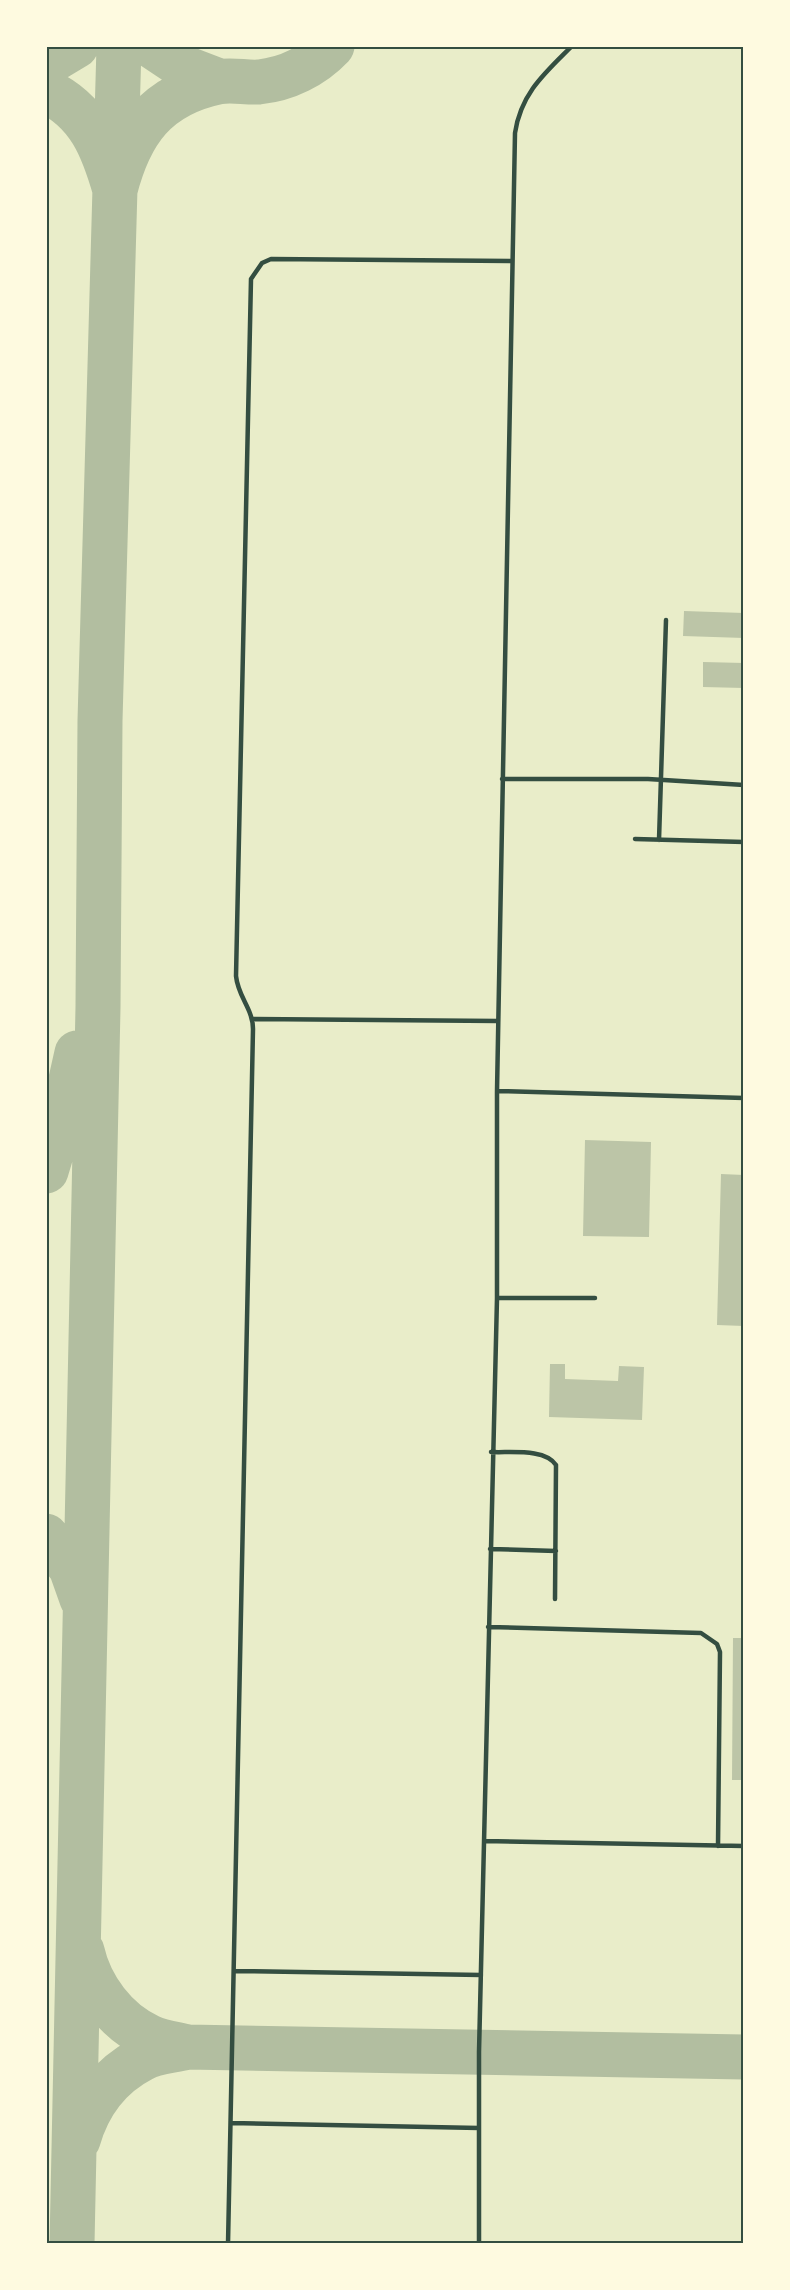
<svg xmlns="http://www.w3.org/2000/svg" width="790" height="2290" font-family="'Roboto Serif',serif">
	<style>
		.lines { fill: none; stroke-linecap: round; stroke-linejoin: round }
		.taxiway { stroke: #b2bea0; stroke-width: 45 }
		.building { fill: #bcc5a7 }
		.service { stroke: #344e41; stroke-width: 4.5 }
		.neatline { fill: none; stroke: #344e41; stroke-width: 2 }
	</style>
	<rect width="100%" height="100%" fill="#e9edc9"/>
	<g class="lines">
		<path class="taxiway" d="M152 46 185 68 219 81
			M46 64 76 46
			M46 91C89 111 103 148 115 190 130 132 156 95 218 82 231 79 246 83 259 82 287 79 313 66 332 46
			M46 1171 64 1111 77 1053
			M46 1536 71 1568 82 1599
			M82 1951C90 1987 116 2022 150 2037 161 2042 175 2044 187 2047L744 2057
			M78 2140C88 2105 109 2076 142 2059 154 2052 173 2051 187 2047
			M72 2244 98 1007 100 721 119 46"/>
	</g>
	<path class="building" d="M684 611 744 613V638L683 636Z
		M703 662 744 663V688L703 687Z
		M585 1140 651 1142 649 1237 583 1236Z
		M721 1174 744 1175V1326L717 1325Z
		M550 1364H565V1379L618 1381 619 1366 644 1367 642 1420 549 1417Z
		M733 1638H744V1780H732Z"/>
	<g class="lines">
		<path class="service" d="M502 779H648L744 785
			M635 839 744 842
			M659 840 666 620
			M253 1019 498 1021
			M497 1091 744 1098
			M497 1298H595
			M491 1452C510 1453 545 1448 556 1465L555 1599
			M490 1549 556 1551
			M488 1627 701 1633 717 1644 720 1652 718 1846
			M484 1841 744 1846
			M234 1971 481 1975
			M231 2123 479 2128
			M228 2244 253 1029C253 1009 238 997 236 976L251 279 262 263 271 259 512 261
			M479 2244V2052L497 1298V1091L515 133C521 93 545 73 572 46"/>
	</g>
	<rect width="790" height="2290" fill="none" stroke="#fefae0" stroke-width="96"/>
	<rect x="48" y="48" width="694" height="2194" class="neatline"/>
</svg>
